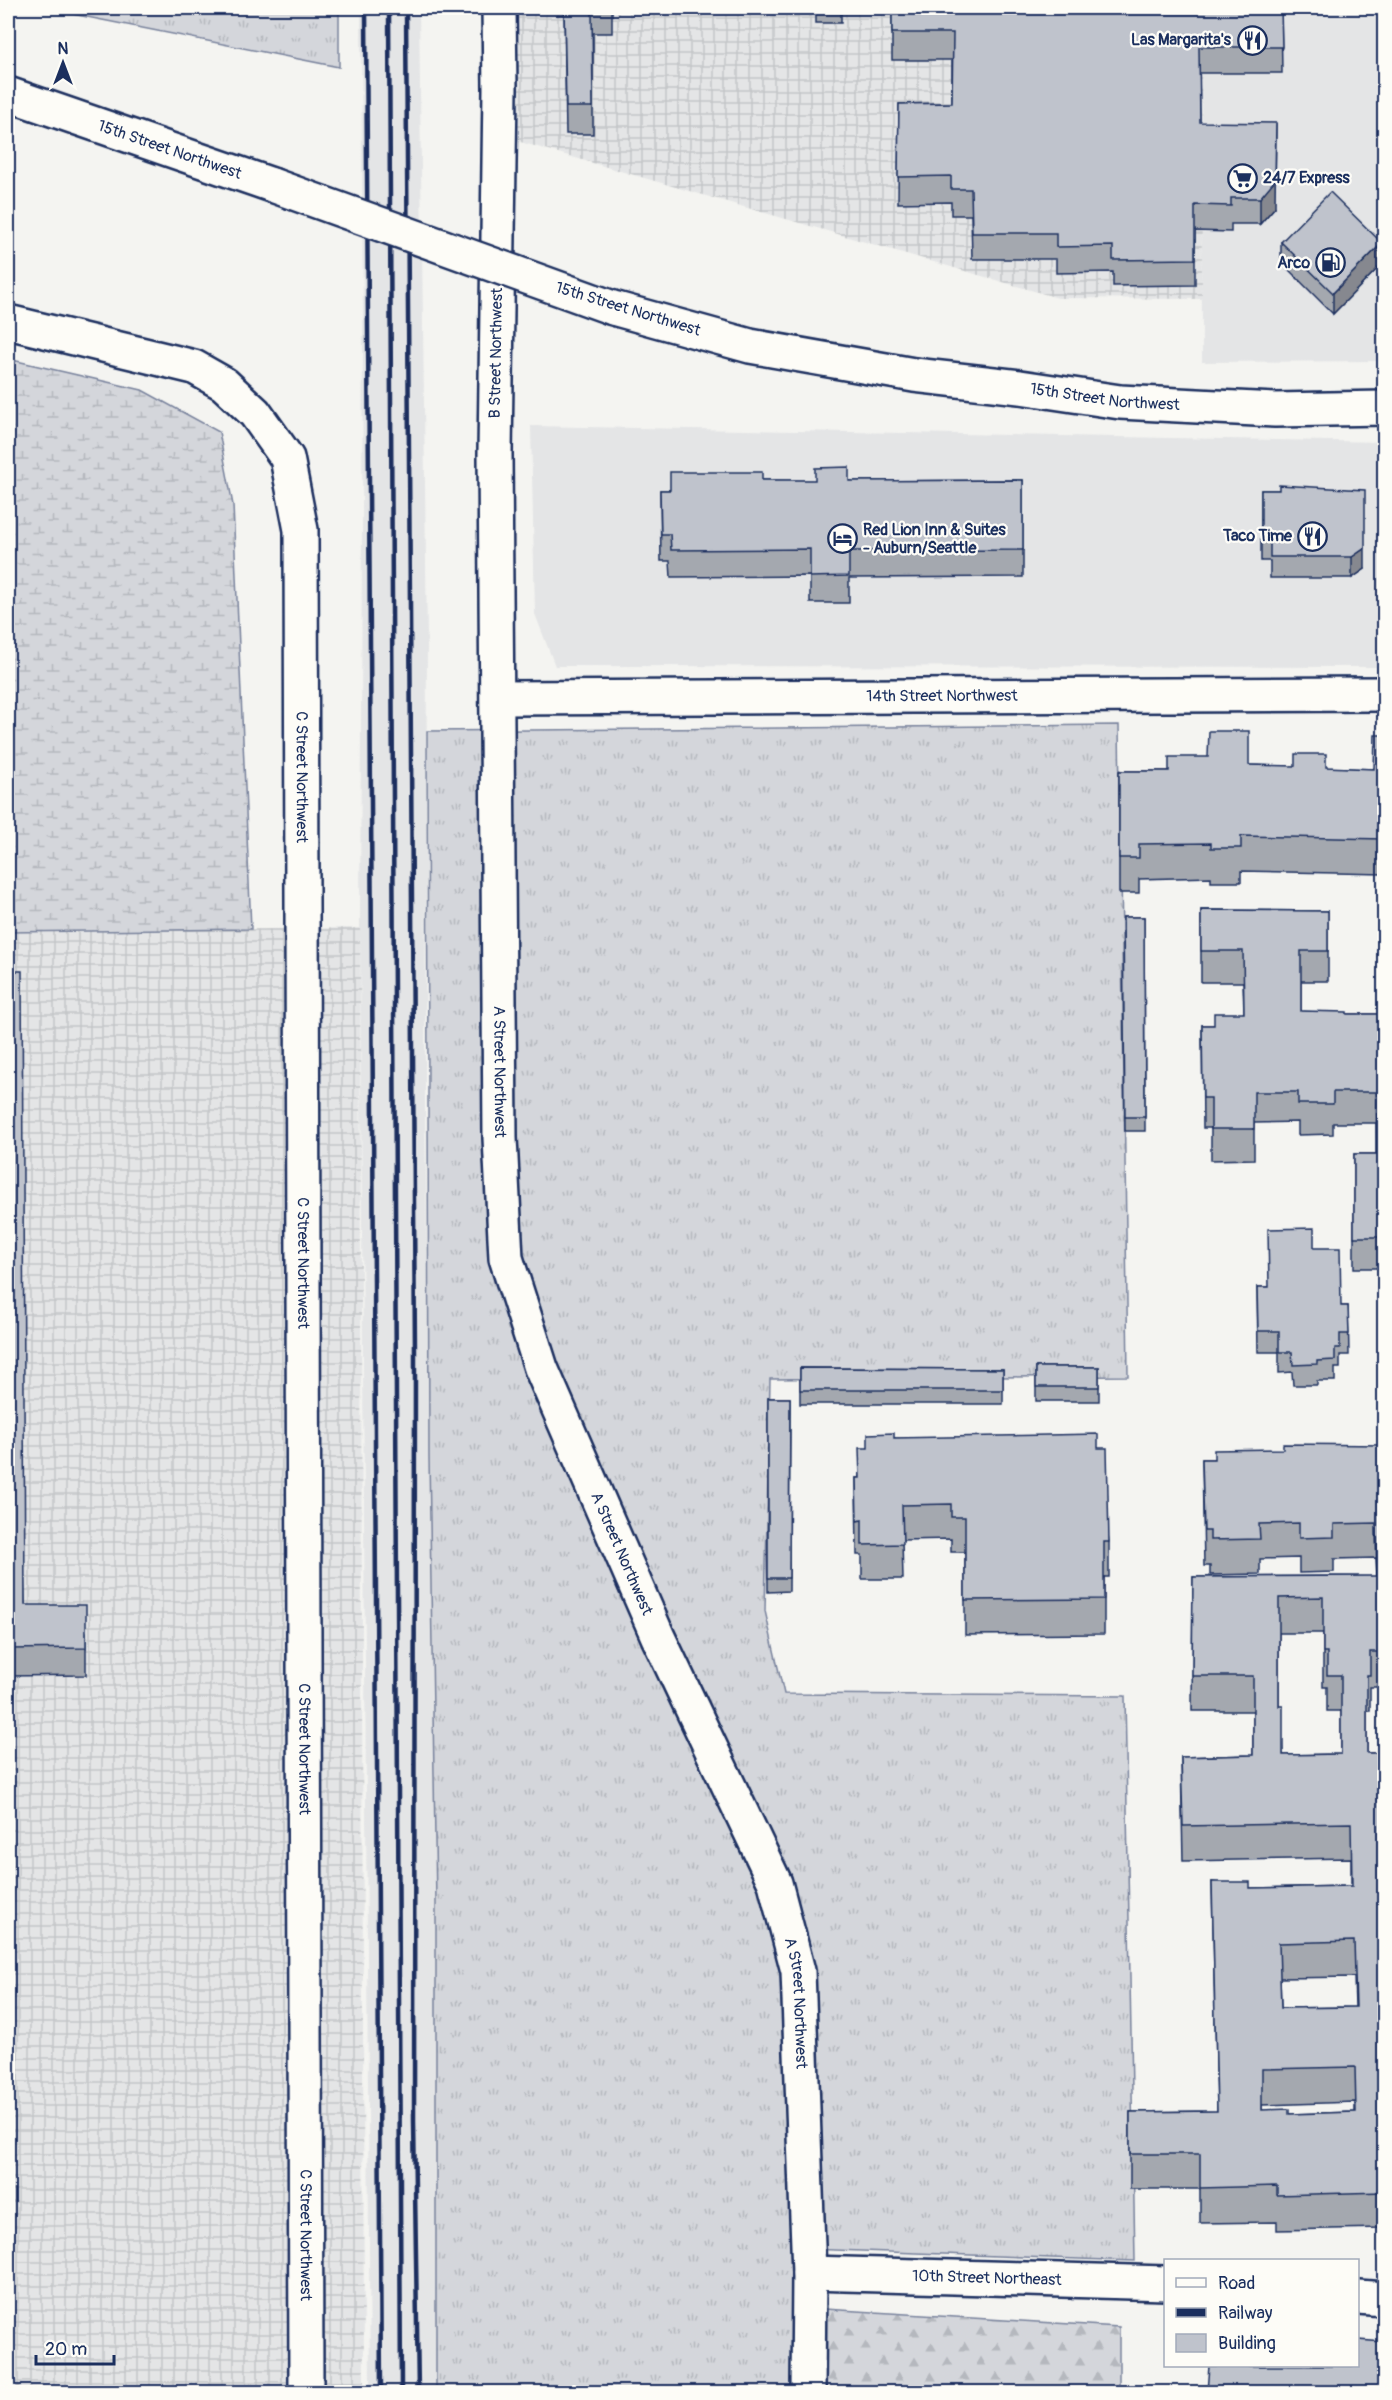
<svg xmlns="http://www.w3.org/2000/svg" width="1392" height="2400" font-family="Pangolin,sans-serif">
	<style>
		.built { fill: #e4e5e6 }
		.industrial { fill: url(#industrial-grid) }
		.grass { fill: url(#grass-tufts); stroke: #78829c; stroke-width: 1.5 }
		.forest { fill: url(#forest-firs); stroke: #78829c; stroke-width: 1.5 }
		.wetland { fill: url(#wetland-marsh); stroke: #78829c; stroke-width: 1.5 }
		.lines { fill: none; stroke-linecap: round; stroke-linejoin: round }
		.minor-casing { stroke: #1b2f5e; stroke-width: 38 }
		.major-casing { stroke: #1b2f5e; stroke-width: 38 }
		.minor { stroke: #fdfcf7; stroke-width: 33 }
		.major { stroke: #fdfcf7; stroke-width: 33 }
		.rail { stroke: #1b2f5e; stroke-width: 4.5 }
		.major-bridge-casing { stroke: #1b2f5e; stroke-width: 38; stroke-linecap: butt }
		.major-bridge { stroke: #fdfcf7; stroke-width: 33 }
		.wall { fill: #a4a8af; stroke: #1b2f5e; stroke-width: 1.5; fill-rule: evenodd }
		.shaded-wall { fill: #86888f; stroke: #1b2f5e; stroke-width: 1.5 }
		.building { fill: #bfc3cc; stroke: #1b2f5e; stroke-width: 1.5; fill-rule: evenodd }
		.labels { text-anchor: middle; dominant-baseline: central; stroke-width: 4.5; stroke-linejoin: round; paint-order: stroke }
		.poi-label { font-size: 16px; font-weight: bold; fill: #1b2f5e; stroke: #fdfcf7; text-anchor: end }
		.street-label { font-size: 16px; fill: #1b2f5e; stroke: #fdfcf7 }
	</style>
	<defs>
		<pattern id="industrial-grid" width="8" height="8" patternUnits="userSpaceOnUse" patternTransform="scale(1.5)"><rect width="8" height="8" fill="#e4e5e6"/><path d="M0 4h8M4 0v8" fill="none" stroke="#c3c5c8"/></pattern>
		<pattern id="grass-tufts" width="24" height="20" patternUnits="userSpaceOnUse" patternTransform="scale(1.5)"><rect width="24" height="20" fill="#d4d6db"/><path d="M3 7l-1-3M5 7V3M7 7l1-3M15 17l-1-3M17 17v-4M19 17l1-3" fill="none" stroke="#b5b8be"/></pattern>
		<pattern id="forest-firs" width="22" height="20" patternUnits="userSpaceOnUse" patternTransform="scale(1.5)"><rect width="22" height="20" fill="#d4d6db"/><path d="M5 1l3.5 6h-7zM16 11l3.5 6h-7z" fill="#b5b8be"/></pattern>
		<pattern id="wetland-marsh" width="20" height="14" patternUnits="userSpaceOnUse" patternTransform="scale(1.5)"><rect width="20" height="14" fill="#d4d6db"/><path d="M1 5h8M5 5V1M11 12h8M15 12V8" fill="none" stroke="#b5b8be"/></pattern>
	</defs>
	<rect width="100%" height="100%" fill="#f4f4f1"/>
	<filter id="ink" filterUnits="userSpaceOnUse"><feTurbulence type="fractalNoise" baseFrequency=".0167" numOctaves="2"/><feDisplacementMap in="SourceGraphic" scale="12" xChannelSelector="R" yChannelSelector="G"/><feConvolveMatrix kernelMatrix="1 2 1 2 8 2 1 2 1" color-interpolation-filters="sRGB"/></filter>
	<g filter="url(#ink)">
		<path class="built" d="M361 8H419L427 642 425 1105 436 1902V2392H370L360 928 363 328Z
			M1201 8H1384V361L1202 362Z
			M531 426 1384 442V667L555 666 535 614Z"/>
		<path class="industrial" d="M514 8H1201L1202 299 1058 298 517 141Z
			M360 928 364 2392H8V932Z"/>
		<path class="grass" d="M42 8H339V67Z
			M1119 725 1128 1376 770 1379 765 1611 784 1694 1125 1696 1135 2261 808 2249 807 2392H436V1902L429 1456 427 731Z"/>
		<path class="forest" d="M808 2308 1119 2327V2392H808Z"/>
		<path class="wetland" d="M8 359 142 390 219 432 233 505 251 929 8 932Z"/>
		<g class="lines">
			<defs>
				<g id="minor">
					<path id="s1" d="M499 8 500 89 495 454 500 1138 506 1258 541 1368 658 1637 775 1883 798 1971 809 2273 808 2392"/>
					<path id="s2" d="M8 322 194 367 224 384 255 413 287 458 301 530 306 2392"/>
					<path id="s3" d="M498 698 1384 694"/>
					<path id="s4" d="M809 2273 1166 2283"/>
					<path d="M1358 2297 1384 2299"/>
				</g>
				<g id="major">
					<path id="s5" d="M8 94 272 185"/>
					<path id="s6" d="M613 308 750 346 914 375 1020 387 1120 402 1275 410 1384 408"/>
				</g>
			</defs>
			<use href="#minor" class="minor-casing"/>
			<use href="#major" class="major-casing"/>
			<use href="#minor" class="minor"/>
			<use href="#major" class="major"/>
			<path class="rail" d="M366 8 381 2392
				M389 8 401 2392
				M406 8 415 1353 414 2121 418 2392"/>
			<defs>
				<path id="major-bridge" d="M272 185 613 308"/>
			</defs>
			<use href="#major-bridge" class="major-bridge-casing"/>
			<use href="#major-bridge" class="major-bridge"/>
		</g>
		<path class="wall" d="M564 8H612V33H593V134H566Z
			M816 8H1281L1282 73H1199L1200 122 1275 207 1260 224H1231V232L1195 231V285L1113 286V272L1056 273V259H972L971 215H951V202L898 203 899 104 952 103V60H892V13H841V23H816Z
			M1281 242 1382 264 1333 314 1281 262Z
			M762 480 849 481 1023 480V577L849 578V603H810V576L671 577 670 561H661L660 490H670Z
			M1261 490H1279L1365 569 1352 578H1270V561H1261Z
			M1384 735V874L1241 871V882H1211V877L1139 879V893H1119V771H1169L1249 765 1374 769Z
			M1201 910 1328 911V981H1301V1011L1347 1014H1384V1268H1354V1154H1376V1123H1333V1134L1298 1135V1122L1254 1123V1159L1211 1160V1128H1203L1202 1025H1214L1244 1013 1243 982H1201Z
			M1123 917H1144L1145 1131H1125Z
			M8 971 25 1605 86 1632V1675L8 1676Z
			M1314 1248 1341 1306H1348L1349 1355H1340V1368H1335V1381H1317V1385H1293L1292 1372 1279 1373V1352H1258L1257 1287H1269Z
			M1036 1367H1099V1401H1036Z
			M800 1368 1003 1369V1404H800Z
			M768 1398H790L789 1591 768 1592Z
			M894 1438 1098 1448 1109 1542V1577H1104V1634L965 1635V1552H951V1539L902 1540 903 1579H862V1555H857L856 1478H859L868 1448Z
			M1384 1445V1687H1370V1711H1367V1753H1384V2228L1277 2230V2222L1200 2223V2189H1130V2112L1217 2111 1212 1882 1250 1888 1351 1886V1858L1183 1861 1181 1757 1253 1755V1711H1192L1193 1577 1377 1576 1376 1558 1334 1559V1572L1299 1573V1558L1260 1559V1574L1210 1575V1566H1204L1202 1459H1214ZM1279 1633H1323V1687H1327V1711H1341V1754L1283 1755 1279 1706ZM1354 1977 1355 2007 1281 2008 1280 1978ZM1355 2102V2112L1289 2114 1262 2110V2105Z"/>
		<path class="shaded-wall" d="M1276 123 1275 207 1260 224V198Z
			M1382 243V264L1333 314V293Z
			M1365 548V569L1352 578V557Z"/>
		<path class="building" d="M564 8H592L593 107H566Z
			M892 8H1281L1282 47H1199L1200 122 1276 123 1275 180 1260 198H1231V206L1195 205V259L1113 260V246L1056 247V233H972L971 189H951V176L898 177 899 104 952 103 953 33H892Z
			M1330 192 1382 243 1333 293 1281 242Z
			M849 467V481L1023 480V550L849 551V576L810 577V549L671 550 670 534H661L660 490H670V472H762V480H815V468Z
			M1279 485 1365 490V548L1352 557H1270V540H1261V490H1279Z
			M1209 731H1249V765L1295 766V754H1326V767L1374 769 1375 735H1384V839L1241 836V848H1211V843L1139 844V858H1119V771H1169V757H1208Z
			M1201 910 1328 911V951H1301V1011L1347 1012V1014H1384V1237H1354V1154H1377L1376 1092H1333V1104H1298V1092H1254V1129H1211V1098H1203L1202 1025H1214V1013H1244L1243 951H1201Z
			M1123 917H1144L1145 1117H1125Z
			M8 971H22L25 1605H86V1648L8 1649Z
			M1314 1228V1248H1340L1341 1306H1348L1349 1334H1340V1348H1335V1360L1317 1361V1364L1293 1365 1292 1352H1279V1331H1258L1257 1287H1269L1268 1229Z
			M1036 1367H1099V1387H1036Z
			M800 1368 1003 1369V1390H800Z
			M768 1398H790L789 1578H768Z
			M894 1433V1438L1098 1434V1448H1107L1109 1542H1104V1599L965 1600V1517H951V1504L902 1505 903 1544 862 1545V1520L857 1521 856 1478H860L859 1448H868V1434Z
			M1283 1444 1384 1445V1652H1370V1675H1367V1753H1384V2192L1277 2195V2186L1200 2188V2154H1130V2112L1217 2111 1212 1882H1250V1888L1352 1886 1351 1823 1183 1826 1181 1757 1253 1755V1676H1192L1193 1577 1377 1576 1376 1523 1334 1524V1537L1299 1538V1523L1259 1524 1260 1539 1210 1540V1531H1204L1202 1459H1214V1450L1283 1449ZM1323 1597V1652H1327V1675H1341V1754L1283 1755V1706H1279V1598ZM1354 1941 1356 2007 1281 2008 1279 1943ZM1355 2067 1356 2112 1289 2114V2109L1262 2110V2069Z
			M1358 2340 1384 2342V2392H1207L1209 2366H1358Z"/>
	</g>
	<defs>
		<symbol id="restaurant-ring" viewBox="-11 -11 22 22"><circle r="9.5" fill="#fdfcf7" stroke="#1b2f5e" stroke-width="1.5"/><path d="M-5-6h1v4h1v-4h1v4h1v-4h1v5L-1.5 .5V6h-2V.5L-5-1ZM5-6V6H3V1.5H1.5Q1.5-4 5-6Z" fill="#1b2f5e"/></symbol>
		<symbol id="supermarket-ring" viewBox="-11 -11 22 22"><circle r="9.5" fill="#fdfcf7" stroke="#1b2f5e" stroke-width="1.5"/><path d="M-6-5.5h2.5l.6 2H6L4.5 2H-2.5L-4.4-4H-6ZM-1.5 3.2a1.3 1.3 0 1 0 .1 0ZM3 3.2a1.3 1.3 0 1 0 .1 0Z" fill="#1b2f5e"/></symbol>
		<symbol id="fuel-ring" viewBox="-11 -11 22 22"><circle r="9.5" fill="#fdfcf7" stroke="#1b2f5e" stroke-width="1.5"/><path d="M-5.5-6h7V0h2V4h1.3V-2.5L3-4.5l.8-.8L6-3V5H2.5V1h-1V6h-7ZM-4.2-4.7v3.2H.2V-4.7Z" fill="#1b2f5e"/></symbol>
		<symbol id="hotel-ring" viewBox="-11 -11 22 22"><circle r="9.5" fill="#fdfcf7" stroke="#1b2f5e" stroke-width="1.5"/><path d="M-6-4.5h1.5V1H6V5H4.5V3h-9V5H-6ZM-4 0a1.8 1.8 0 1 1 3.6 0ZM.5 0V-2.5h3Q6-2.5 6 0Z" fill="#1b2f5e"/></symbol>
	</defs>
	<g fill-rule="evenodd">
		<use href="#restaurant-ring" x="1236" y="24" width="33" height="33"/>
		<use href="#supermarket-ring" x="1226" y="162" width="33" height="33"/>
		<use href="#fuel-ring" x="1314" y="246" width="33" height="33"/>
		<use href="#restaurant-ring" x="1296" y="520" width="33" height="33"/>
		<use href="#hotel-ring" x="826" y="522" width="33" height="33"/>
	</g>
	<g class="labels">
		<g class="poi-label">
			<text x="1231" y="40">Las Margarita's</text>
			<text x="1263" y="178" text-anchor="start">24/7 Express</text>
			<text x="1310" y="263">Arco</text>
			<text x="863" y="530" text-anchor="start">Red Lion Inn &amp; Suites<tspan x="863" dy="18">- Auburn/Seattle</tspan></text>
			<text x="1292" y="536">Taco Time</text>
		</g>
		<g class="street-label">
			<text stroke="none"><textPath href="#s5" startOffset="171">15th Street Northwest</textPath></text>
			<text transform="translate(628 309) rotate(17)">15th Street Northwest</text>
			<text transform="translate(496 353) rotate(-89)">B Street Northwest</text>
			<text stroke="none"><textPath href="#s6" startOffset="501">15th Street Northwest</textPath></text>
			<text stroke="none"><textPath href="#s3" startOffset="444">14th Street Northwest</textPath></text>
			<text stroke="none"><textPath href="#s2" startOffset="644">C Street Northwest</textPath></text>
			<text stroke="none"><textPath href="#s1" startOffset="1064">A Street Northwest</textPath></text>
			<text stroke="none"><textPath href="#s2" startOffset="1130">C Street Northwest</textPath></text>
			<text stroke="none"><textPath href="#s1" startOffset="1568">A Street Northwest</textPath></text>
			<text stroke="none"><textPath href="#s2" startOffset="1616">C Street Northwest</textPath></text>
			<text stroke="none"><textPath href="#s1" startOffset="2054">A Street Northwest</textPath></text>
			<text stroke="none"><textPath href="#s2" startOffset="2102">C Street Northwest</textPath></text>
			<text stroke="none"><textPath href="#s4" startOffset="178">10th Street Northeast</textPath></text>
		</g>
	</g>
	<rect width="1392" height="2400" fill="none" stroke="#fdfcf7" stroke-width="30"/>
	<rect x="15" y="15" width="1362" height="2370" fill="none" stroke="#1b2f5e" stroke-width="2" filter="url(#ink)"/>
	<rect x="1164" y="2259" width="195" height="108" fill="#fdfcf7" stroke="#a3aaba" stroke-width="1.5"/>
	<rect x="1176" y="2278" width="30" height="9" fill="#fdfcf7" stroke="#a3aaba" stroke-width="1.5"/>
	<text x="1218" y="2289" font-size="18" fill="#1b2f5e">Road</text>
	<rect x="1176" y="2308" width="30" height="9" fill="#1b2f5e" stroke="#a3aaba" stroke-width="1.5"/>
	<text x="1218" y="2319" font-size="18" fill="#1b2f5e">Railway</text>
	<rect x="1176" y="2334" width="30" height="18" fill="#bfc3cc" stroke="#a3aaba" stroke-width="1.5"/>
	<text x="1218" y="2349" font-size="18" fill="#1b2f5e">Building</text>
	<g transform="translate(63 63)" stroke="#fdfcf7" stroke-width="4.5" paint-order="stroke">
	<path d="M0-4.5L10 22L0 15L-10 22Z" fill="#1b2f5e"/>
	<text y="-9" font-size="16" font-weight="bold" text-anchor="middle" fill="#1b2f5e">N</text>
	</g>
	<path d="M36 2355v9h78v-9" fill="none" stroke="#1b2f5e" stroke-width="3"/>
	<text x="45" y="2355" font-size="18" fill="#1b2f5e" stroke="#fdfcf7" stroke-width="4.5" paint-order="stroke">20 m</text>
</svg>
